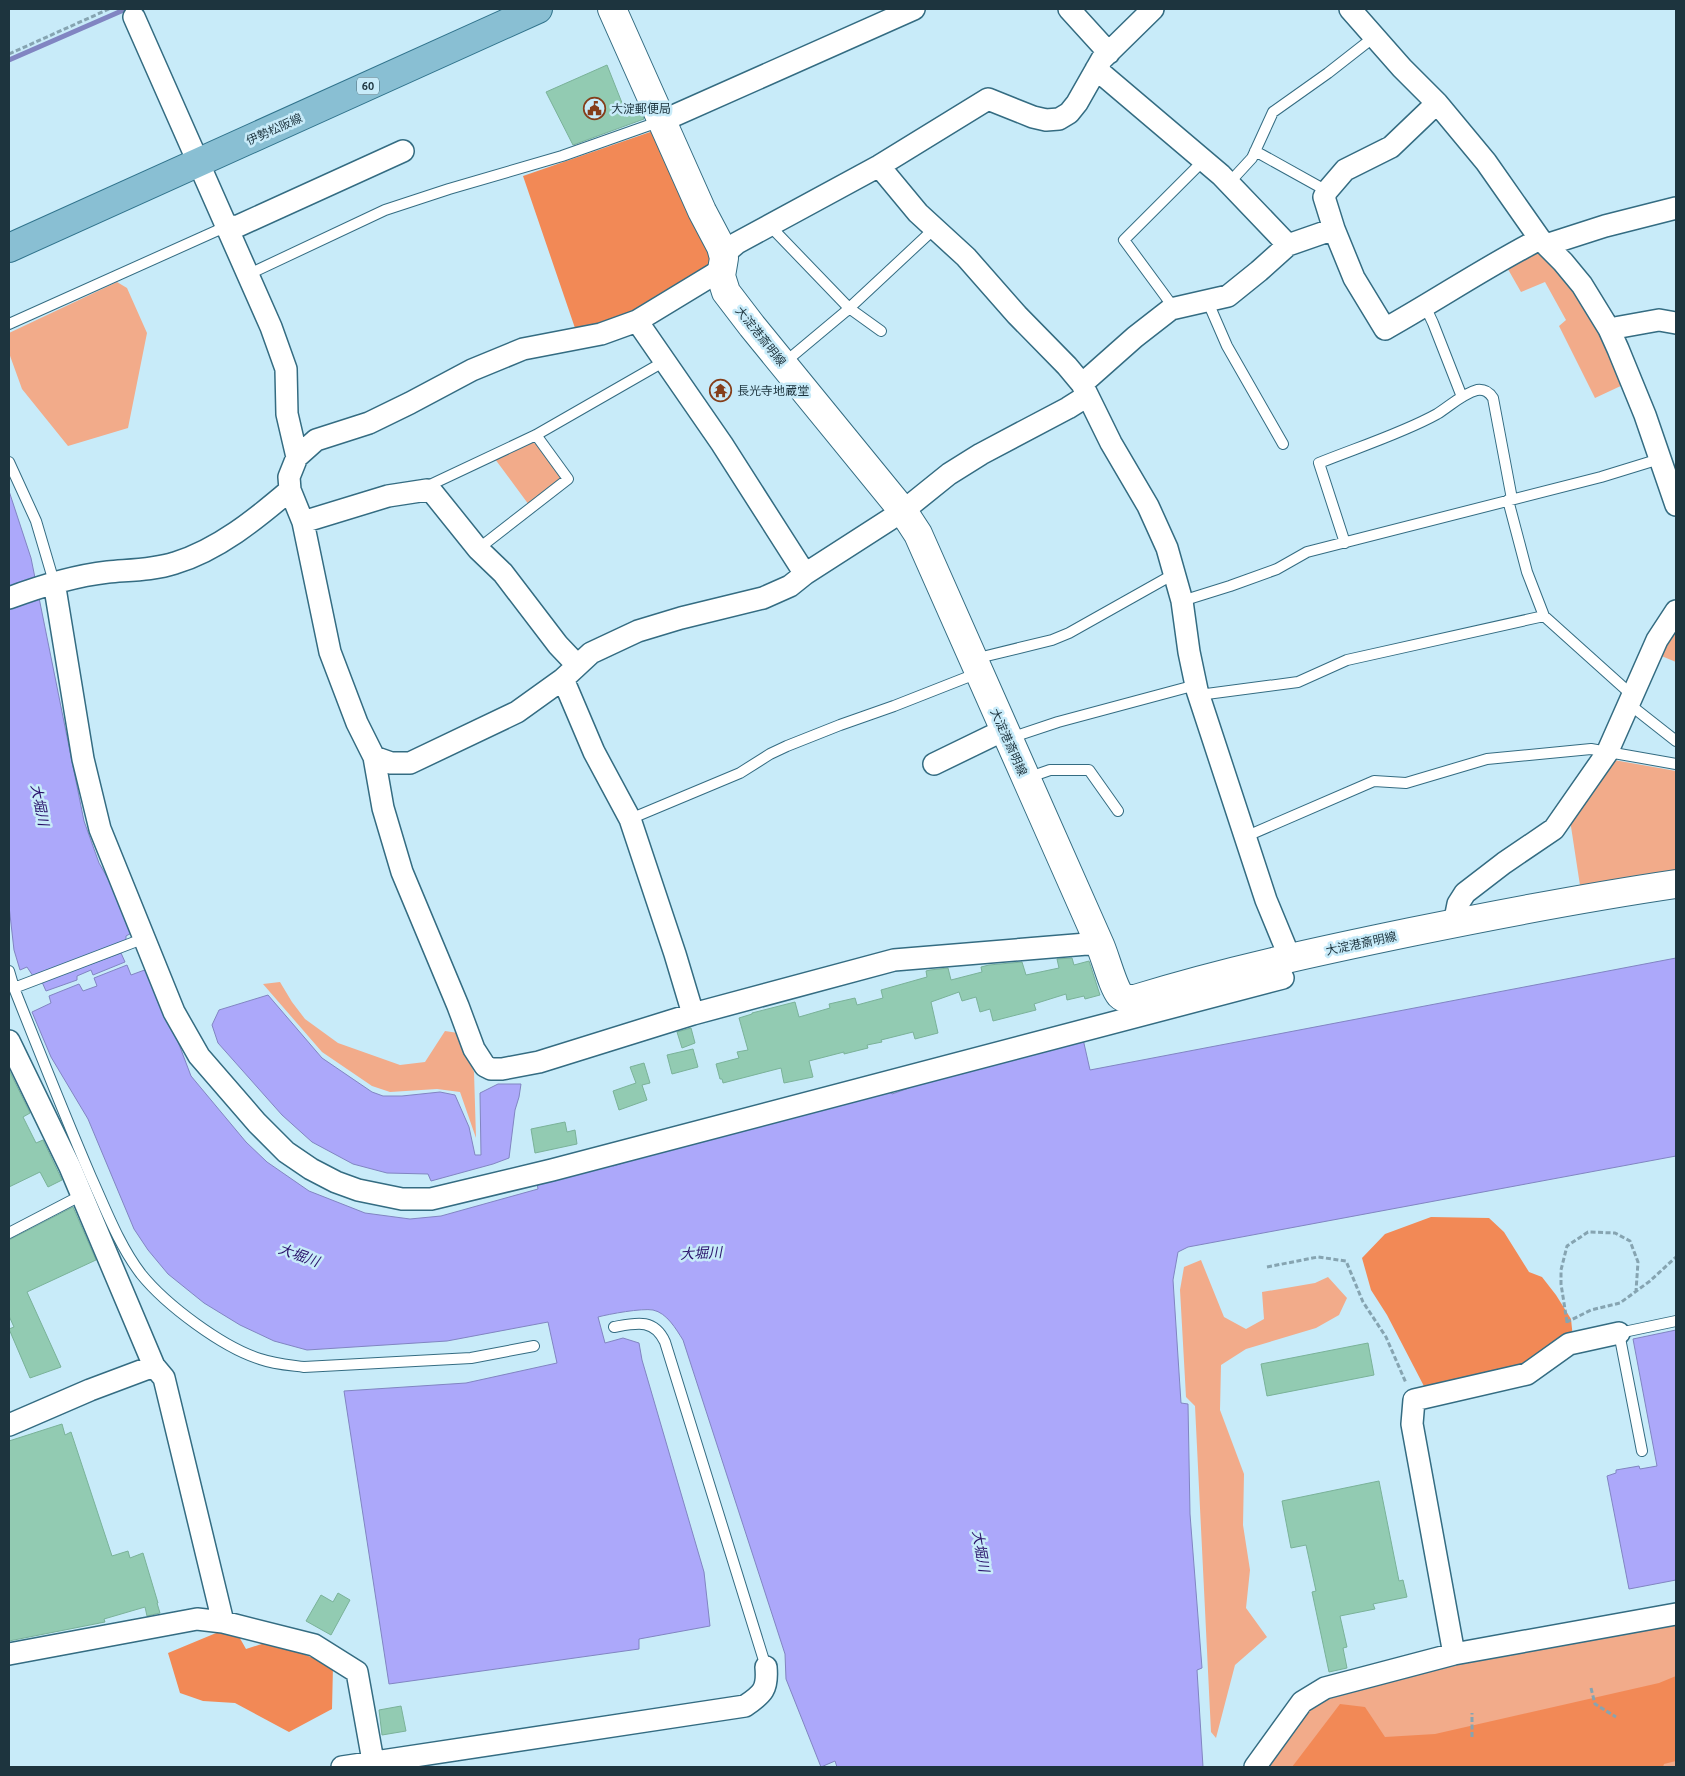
<svg xmlns="http://www.w3.org/2000/svg" width="1685" height="1776" font-family="Ubuntu,'Noto Sans JP',sans-serif">
	<style>
		.green { fill: #f2ab8a }
		.forest { fill: #f28956 }
		.water { fill: #aca8fa; stroke: #8185c2 }
		.lines { fill: none; stroke-linecap: round; stroke-linejoin: round }
		.stream { stroke: #8185c2; stroke-width: 5 }
		.building { fill: #92cbb2; stroke: #7ab299 }
		.service-casing { stroke: #346c82; stroke-width: 12 }
		.minor-casing { stroke: #346c82; stroke-width: 24 }
		.secondary-casing { stroke: #346c82; stroke-width: 30 }
		.primary-casing { stroke: #30738c; stroke-width: 30 }
		.path { stroke: #86a4b1; stroke-width: 3; stroke-dasharray: 5 2.5; stroke-linecap: butt }
		.service { stroke: #fff; stroke-width: 10 }
		.minor { stroke: #fff; stroke-width: 21 }
		.secondary { stroke: #fff; stroke-width: 28 }
		.primary { stroke: #89bfd3; stroke-width: 28 }
		.labels { text-anchor: middle; dominant-baseline: central; stroke-width: 5; stroke-linejoin: round; paint-order: stroke }
		.shield { fill: #c8ebf9; stroke: #506b76; stroke-width: 1 }
		.shield-label { font-size: 11px; font-weight: bold; fill: #1d343e }
		.poi-label { font-size: 12px; fill: #1d343e; stroke: #c8ebf9; text-anchor: start }
		.street-label { font-size: 12px; fill: #1d343e; stroke: #c8ebf9 }
		.water-label { font-size: 14px; font-style: italic; fill: #29126a; stroke: #c8ebf9 }
	</style>
	<rect width="100%" height="100%" fill="#c8ebf9"/>
	<path class="green" d="M1535 248 1552 263 1584 303 1625 384 1595 398 1559 326 1566 320 1545 282 1521 292 1505 264Z
		M117 282 127 288 147 333 128 428 68 446 22 389 9 353V333Z
		M531 442 539 445 563 478 529 505 495 459Z
		M1676 623V662L1659 655Z
		M1614 760 1676 771V875L1581 892 1570 820Z
		M280 982 292 1002 305 1019 338 1043 400 1065 425 1062 445 1031 458 1033 474 1072 476 1138 460 1092 437 1089 390 1092 372 1086 322 1052 263 984Z
		M1201 1260 1224 1317 1246 1329 1264 1319 1262 1292 1315 1283 1328 1277 1347 1298 1339 1315 1316 1328 1246 1349 1221 1365 1220 1410 1244 1474 1243 1525 1250 1570 1246 1608 1267 1637 1235 1665 1216 1738 1211 1732 1195 1406 1186 1397 1180 1290 1184 1267Z
		M1676 1614V1767H1255L1325 1688Z"/>
	<path class="forest" d="M656 130 715 255 710 270 636 316 576 331 523 176Z
		M1431 1217 1489 1218 1504 1232 1529 1272 1542 1277 1556 1295 1571 1319 1573 1338 1530 1369 1427 1392 1387 1315 1371 1290 1362 1258 1385 1234Z
		M233 1626 246 1649 271 1641 333 1666 332 1709 289 1732 235 1703 203 1701 180 1693 168 1653Z
		M1676 1676V1761L1664 1764 1663 1767H1292L1340 1704 1365 1707 1385 1737 1435 1734 1659 1683Z"/>
	<path class="water" d="M9 491 31 558 84 821 99 863 137 930 126 936V942L33 976 27 967 20 970 14 950 9 906Z
		M121 953 125 962 93 975 91 970 77 976V980L46 991 42 982Z
		M1676 958V1156L1188 1247 1178 1252 1173 1280 1181 1403 1188 1404 1190 1514 1202 1668 1197 1670 1203 1767H837L835 1761 821 1767 786 1679 785 1654 683 1340C676 1329 667 1313 653 1310 642 1308 609 1314 598 1317L605 1343 623 1338 639 1343 642 1360 704 1572 710 1626 639 1639V1649L389 1684 344 1391 466 1383 557 1363 548 1322 447 1341 307 1350 274 1341 240 1325 204 1303 168 1274 148 1250 134 1229 88 1119 51 1057 32 1012 51 1003 49 996 79 984 83 991 97 986 94 978 127 965 131 975 150 968 191 1076 246 1142 267 1162 309 1191 365 1213 410 1219 441 1216 538 1189 537 1183 611 1163 613 1166 632 1160 890 1090 892 1094 909 1088V1085L1083 1039 1090 1070Z
		M268 995 322 1058 372 1092 383 1096H402L440 1092 455 1095 469 1127 475 1155H481L480 1093 498 1084H521L519 1097 515 1110 509 1158 493 1164 431 1181 428 1174 387 1173 353 1164 312 1142 282 1115 218 1043 212 1025 219 1010Z
		M1676 1330V1580L1629 1589 1607 1476 1616 1473V1470L1639 1466 1640 1469 1657 1466 1633 1339Z"/>
	<g class="lines">
		<path class="stream" d="M9 60 126 9"/>
	</g>
	<path class="building" d="M607 65 626 113 639 107 644 119 573 145 546 92Z
		M1072 958 1074 965 1089 961 1100 995 1085 999 1084 996 1067 1000 1066 994 1034 1004 1036 1010 993 1021 990 1009 980 1012 976 997 962 1001 959 992 931 1002 938 1033 915 1039 913 1032 881 1040 882 1042 867 1045 868 1048 844 1054V1052L809 1061 813 1077 784 1083 781 1068 723 1083 722 1079H720L716 1064 739 1058 737 1052 748 1050 739 1018 752 1014V1013L795 1002 799 1017 830 1008 829 1004 855 998 857 1005 883 998 881 990 927 977 926 971 930 970 948 968 951 980 982 972 981 967 989 965 1022 962 1026 975 1059 968 1057 959Z
		M691 1028 695 1043 682 1048 677 1032Z
		M693 1049 698 1067 672 1074 667 1055Z
		M644 1063 650 1083 642 1085 647 1100 619 1110 613 1091 636 1083 630 1067Z
		M9 1070 30 1113 23 1117 36 1143 43 1140 62 1180 48 1187 40 1172 9 1187Z
		M565 1122 567 1132 575 1130 577 1144 535 1153 531 1129Z
		M73 1207 96 1260 27 1292 61 1367 30 1378 9 1329 14 1327 9 1316V1240Z
		M1368 1343 1374 1375 1267 1396 1261 1364Z
		M62 1424 65 1435 71 1432 112 1556 128 1551 130 1558 143 1553 158 1603H157L160 1613 147 1616 145 1607 104 1619 105 1622 9 1641V1441Z
		M1379 1481 1399 1581 1403 1580 1407 1597 1373 1604 1375 1609 1340 1616 1347 1647 1343 1648 1347 1668 1329 1672 1312 1592 1316 1591 1306 1545 1291 1548 1282 1501Z
		M338 1593 350 1600 331 1635 306 1621 321 1595 333 1602Z
		M401 1706 406 1731 382 1735 379 1710Z"/>
	<g class="lines">
		<defs>
			<path id="service" d="M1255 151 1327 191
				M1229 183 1252 158 1273 112 1328 73 1374 37
				M770 226 849 308 881 331
				M247 275 385 210 449 189 562 156 661 121
				M1207 300 1227 346 1283 444
				M1425 306 1433 323 1462 397
				M1174 308 1124 240 1204 160
				M9 324 225 227
				M784 363 845 312 934 229
				M9 462 36 521 54 582
				M427 490 430 485 536 435 665 361
				M1508 500 1527 572 1544 616
				M1345 543 1319 463C1356 448 1403 433 1437 414 1450 406 1462 394 1477 390 1485 389 1489 392 1493 398L1512 499
				M478 549 568 479 536 435
				M1182 601 1230 586 1277 569 1307 552 1601 477 1653 461H1662
				M974 659 1052 640 1069 633 1174 574
				M1199 695 1298 682 1347 660 1544 616 1633 696
				M1629 704 1676 741
				M1010 738 1058 722 1196 685
				M1027 778 1050 770H1089L1118 811
				M630 819 740 773 770 754 787 746 840 725 894 706 978 673
				M1247 836 1374 781 1406 783 1487 759 1591 749 1676 764
				M9 971 14 988C39 1051 64 1114 91 1177 106 1210 119 1245 141 1274 166 1305 222 1347 260 1359 274 1364 289 1365 304 1367L471 1358 534 1346
				M14 988 145 938
				M9 1233 82 1195
				M614 1327C636 1323 654 1318 665 1342L766 1667
				M1642 1451 1619 1333 1676 1321"/>
			<path id="minor" d="M1069 9 1109 53
				M1350 9 1402 68 1437 103 1486 162 1540 239 1563 262 1582 285 1609 329 1618 349 1645 415 1676 505
				M134 17 271 327 286 369 287 414 297 457
				M1096 69 1221 175 1288 245
				M662 121 914 9
				M879 166 918 213 966 257 1017 315 1067 366 1082 384 1111 443 1148 506 1167 548 1182 601 1189 652 1197 690 1266 900 1290 958
				M225 227 238 226 403 151
				M1334 229 1354 278 1385 329C1437 300 1487 266 1540 239
				M1546 245 1605 226 1676 208
				M724 258 730 249 737 243 879 166 988 99 1033 117 1046 120 1059 119 1069 113 1077 103 1102 59 1153 9
				M721 270 637 321 601 334 523 349 472 370 410 403 369 423 316 440 297 457 289 477 290 490 303 522 330 652 357 723 374 757 383 808 402 872 458 1006 474 1049 485 1066 491 1069H502L539 1062 693 1014 894 960 1087 944 1100 945
				M637 321 722 444 805 574
				M1609 329 1659 320 1676 323
				M1082 384 1135 337 1171 309 1228 296 1259 271 1288 245 1334 229 1324 197 1327 191 1345 170 1391 147 1437 103
				M303 522 388 496 427 490 433 493 478 549 503 573 558 645 577 665
				M54 582 83 759 100 829 174 1012 199 1056 257 1123 286 1152 311 1169 336 1182 358 1190 402 1199H431L552 1170 1283 978
				M9 598C41 586 73 576 108 572 130 570 154 570 175 563 218 550 256 519 290 490
				M563 679 594 752 630 819 675 954 693 1014
				M374 757 391 763H410L517 712 563 679 591 653 638 631 681 618 763 598 790 586 805 574 903 511 949 474 981 454 1068 408 1087 396
				M934 764 1004 730
				M1454 924 1458 904 1465 893 1504 863 1554 829 1607 753 1657 640 1676 611
				M9 1041 70 1167 154 1366 164 1378 223 1622 197 1619 9 1654
				M9 1425 90 1390 154 1366
				M223 1622 314 1645 357 1672 373 1761
				M1454 1654 1412 1424 1414 1400 1527 1374 1569 1344 1619 1333
				M342 1767 745 1706C763 1694 768 1689 766 1667
				M1255 1767 1302 1702 1325 1688 1454 1654 1676 1614"/>
			<path id="secondary" d="M612 9 702 211 721 247 724 258 721 276 726 292 752 326 903 511 918 534 1100 945C1105 956 1113 987 1120 995 1124 999 1129 999 1135 999 1226 971 1319 951 1411 932 1499 914 1588 897 1676 884"/>
			<path id="primary" d="M9 248 538 9"/>
		</defs>
		<use href="#service" class="service-casing"/>
		<use href="#minor" class="minor-casing"/>
		<use href="#secondary" class="secondary-casing"/>
		<use href="#primary" class="primary-casing"/>
		<path class="path" d="M9 54 109 9
			M1267 1267 1318 1257 1346 1261 1363 1302 1386 1337 1406 1383
			M1567 1322 1561 1284V1270L1567 1246 1588 1232 1615 1233 1630 1241 1638 1262 1636 1291
			M1567 1323V1322L1591 1310 1620 1303 1650 1281 1676 1257
			M1591 1688 1595 1704 1616 1717
			M1472 1737V1713"/>
		<use href="#service" class="service"/>
		<use href="#minor" class="minor"/>
		<use href="#secondary" class="secondary"/>
		<use href="#primary" class="primary"/>
	</g>
	<defs>
		<symbol id="civic-ring" viewBox="-11 -11 22 22"><circle r="9.5" fill="#c8ebf9" stroke="#853e1a" stroke-width="1.5"/><path d="M-.6-6.5H3V-4.5H.6V-3L4-1V1h2V6H-6V1h2V-1L-.6-3ZM-1.2 2.5V6h2.4V2.5Z" fill="#853e1a"/></symbol>
		<symbol id="temple-ring" viewBox="-11 -11 22 22"><circle r="9.5" fill="#c8ebf9" stroke="#853e1a" stroke-width="1.5"/><path d="M0-6L5-2H3V0L6.5 2.5H4V6H1.5V3h-3V6H-4V2.5H-6.5L-3 0V-2H-5Z" fill="#853e1a"/></symbol>
	</defs>
	<g fill-rule="evenodd">
		<use href="#civic-ring" x="582" y="96" width="25" height="25"/>
		<use href="#temple-ring" x="708" y="378" width="25" height="25"/>
	</g>
	<g class="labels">
		<rect class="shield" x="357" y="77.5" width="22" height="17" rx="4"/>
		<g class="shield-label">
			<text x="368" y="86">60</text>
		</g>
		<g class="poi-label">
			<text x="611" y="108">大淀郵便局</text>
			<text x="737" y="390">長光寺地蔵堂</text>
		</g>
		<g class="street-label">
			<text transform="translate(274 129) rotate(-24)">伊勢松阪線</text>
			<text transform="translate(761 336) rotate(51)">大淀港斎明線</text>
			<text transform="translate(1009 742) rotate(66)">大淀港斎明線</text>
			<text transform="translate(1361 943) rotate(-12)">大淀港斎明線</text>
		</g>
		<g class="water-label">
			<text transform="translate(40 805) rotate(79)">大堀川</text>
			<text transform="translate(701 1253) rotate(-3)">大堀川</text>
			<text transform="translate(299 1255) rotate(20)">大堀川</text>
			<text transform="translate(981 1551) rotate(80)">大堀川</text>
		</g>
	</g>
	<rect width="1685" height="1776" fill="none" stroke="#1d343e" stroke-width="20"/>
</svg>
